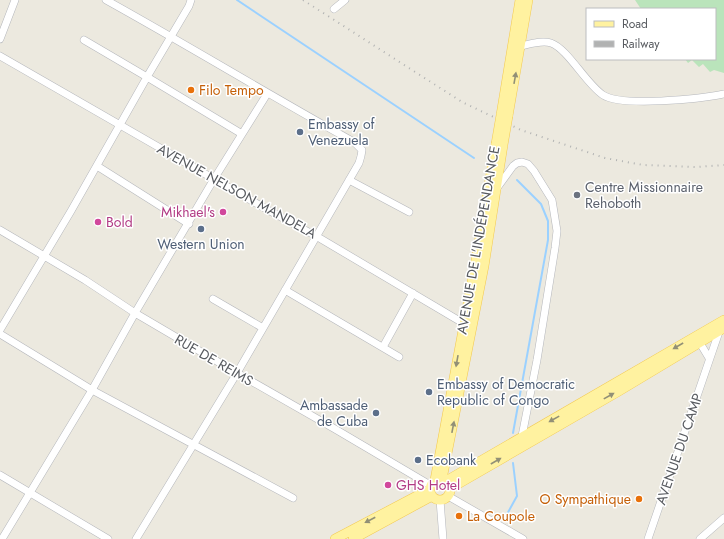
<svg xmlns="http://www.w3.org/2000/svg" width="724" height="539" font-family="Jost,sans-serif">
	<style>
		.pitch { fill: #bae4bb }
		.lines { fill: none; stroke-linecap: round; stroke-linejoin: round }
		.stream { stroke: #9bd1ff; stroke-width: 2 }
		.minor-casing { stroke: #b5b7bc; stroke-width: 8 }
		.major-casing { stroke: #f3c950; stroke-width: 10 }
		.minor { stroke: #fff; stroke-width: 7 }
		.major { stroke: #fff2a0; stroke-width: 9 }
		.rail { stroke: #b1b2b2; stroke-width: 2; stroke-dasharray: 1 5; stroke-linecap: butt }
		.major-bridge-casing { stroke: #f3c950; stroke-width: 10; stroke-linecap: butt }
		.major-bridge { stroke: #fff2a0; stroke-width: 9 }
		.oneway { fill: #929076 }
		.food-dot { fill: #e8710a; stroke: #fff; stroke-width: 1.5 }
		.service-dot { fill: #5c6f8a; stroke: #fff; stroke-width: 1.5 }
		.worship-dot { fill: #6b7280; stroke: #fff; stroke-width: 1.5 }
		.hotel-dot { fill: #d1479c; stroke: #fff; stroke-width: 1.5 }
		.labels { text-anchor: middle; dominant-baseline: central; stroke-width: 3; stroke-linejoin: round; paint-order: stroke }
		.food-label { font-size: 14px; fill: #c56008; stroke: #fff; text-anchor: start }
		.service-label { font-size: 14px; fill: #4e5e75; stroke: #fff; text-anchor: start }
		.worship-label { font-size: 14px; fill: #5b616d; stroke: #fff; text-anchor: start }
		.street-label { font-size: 14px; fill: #585b60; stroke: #fff }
		.hotel-label { font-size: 14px; fill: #b23c85; stroke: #fff; text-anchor: start }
	</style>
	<rect width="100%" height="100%" fill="#ece9df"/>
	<path class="pitch" d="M635 0H724V73L714 70 710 72 703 64 699 67 692 60 688 63 685 59H715V9H641Z"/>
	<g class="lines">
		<path class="stream" d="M237 0 474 158
			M513 433 548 240V221L541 204 517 180
			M506 516 517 496 513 463"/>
		<defs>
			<path id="minor" d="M106 0C189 46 271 96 354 142L362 150 361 156 359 163 237 373 136 539
				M334 9 345 0
				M0 39 15 0
				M84 40 147 77 242 134
				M521 46C530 44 542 40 551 43 568 49 586 84 603 95 621 107 701 99 724 94
				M0 56 268 210 316 236 468 326
				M97 166 189 224
				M349 180 409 212
				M497 188 513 166 517 163 522 162 528 164 534 171 552 200 557 231 555 248 537 360 522 436
				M0 230 85 280 135 313 237 373 335 429 430 485
				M285 290 399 357
				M213 299 263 328
				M0 330 71 211 147 77 189 6 191 0
				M0 334 92 390 293 498
				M697 338 709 358
				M383 347 413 293
				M0 475 108 539
				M448 496 523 539
				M440 500 443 539
				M2 539 92 390 135 313 214 179 267 94
				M648 539 720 329
				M700 539 724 518"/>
			<path id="major" d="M501 115 520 0
				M508 116 528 0
				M442 479 484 266 503 145
				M430 490a10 10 0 1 1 20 0a10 10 0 1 1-20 0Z
				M435 480 475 266 496 144
				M446 481 724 320
				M451 488 619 391 724 328
				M335 539 430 489
				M353 539 432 496"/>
		</defs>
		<use href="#minor" class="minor-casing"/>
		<use href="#major" class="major-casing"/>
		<use href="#minor" class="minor"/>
		<use href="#major" class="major"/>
		<path class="rail" d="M303 0 462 102 521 130 605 158 643 165 696 167 724 165"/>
		<defs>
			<path id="major-bridge" d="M496 144 501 115
				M503 145 508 116"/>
		</defs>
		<use href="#major-bridge" class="major-bridge-casing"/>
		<use href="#major-bridge" class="major-bridge"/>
	</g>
	<defs><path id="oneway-solid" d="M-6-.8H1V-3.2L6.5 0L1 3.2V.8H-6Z"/></defs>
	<g class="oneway">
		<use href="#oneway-solid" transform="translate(515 78) rotate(-80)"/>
		<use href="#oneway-solid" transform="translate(678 346) rotate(150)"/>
		<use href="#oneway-solid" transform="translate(457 361) rotate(100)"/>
		<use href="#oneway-solid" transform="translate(609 396) rotate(-29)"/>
		<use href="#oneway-solid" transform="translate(554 419) rotate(151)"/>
		<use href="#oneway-solid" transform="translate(453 427) rotate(-79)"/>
		<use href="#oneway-solid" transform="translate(496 461) rotate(-30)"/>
		<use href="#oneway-solid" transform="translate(370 520) rotate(152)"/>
	</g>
	<g class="food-dot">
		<circle cx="191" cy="90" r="4"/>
		<circle cx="639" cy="499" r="4"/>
		<circle cx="459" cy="516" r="4"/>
	</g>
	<g class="service-dot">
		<circle cx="300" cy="132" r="4"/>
		<circle cx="201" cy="229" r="4"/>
		<circle cx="429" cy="392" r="4"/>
		<circle cx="376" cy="413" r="4"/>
		<circle cx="418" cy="460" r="4"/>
	</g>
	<circle class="worship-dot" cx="577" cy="195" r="4"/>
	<g class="hotel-dot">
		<circle cx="223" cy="212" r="4"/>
		<circle cx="98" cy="222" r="4"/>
		<circle cx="388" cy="485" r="4"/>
	</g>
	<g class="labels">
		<g class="food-label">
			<text x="199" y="90">Filo Tempo</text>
			<text x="631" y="499" text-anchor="end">O Sympathique</text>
			<text x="467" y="516">La Coupole</text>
		</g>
		<g class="service-label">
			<text x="308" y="124">Embassy of<tspan x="308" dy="16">Venezuela</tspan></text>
			<text x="201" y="244" text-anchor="middle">Western Union</text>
			<text x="437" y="384">Embassy of Democratic<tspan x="437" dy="16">Republic of Congo</tspan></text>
			<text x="368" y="405" text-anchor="end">Ambassade<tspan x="368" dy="16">de Cuba</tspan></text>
			<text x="426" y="460">Ecobank</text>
		</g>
		<g class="worship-label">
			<text x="585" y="187">Centre Missionnaire<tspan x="585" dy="16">Rehoboth</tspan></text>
		</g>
		<g class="street-label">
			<text transform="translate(237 191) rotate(29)">AVENUE NELSON MANDELA</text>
			<text transform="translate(478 240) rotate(-80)">AVENUE DE L'INDÉPENDANCE</text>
			<text transform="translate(214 360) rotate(30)">RUE DE REIMS</text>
			<text transform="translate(679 449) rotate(-71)">AVENUE DU CAMP</text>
		</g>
		<g class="hotel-label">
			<text x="215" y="212" text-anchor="end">Mikhael's</text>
			<text x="106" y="222">Bold</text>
			<text x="396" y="485">GHS Hotel</text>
		</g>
	</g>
	<rect x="586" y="8" width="130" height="52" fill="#ffffff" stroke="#bcbdbf"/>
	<rect x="594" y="21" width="20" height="6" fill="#fff2a0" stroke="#bcbdbf"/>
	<text x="622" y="28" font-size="12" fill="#585b60">Road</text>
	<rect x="594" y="41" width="20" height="6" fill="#b1b2b2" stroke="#bcbdbf"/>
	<text x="622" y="48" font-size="12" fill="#585b60">Railway</text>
</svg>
